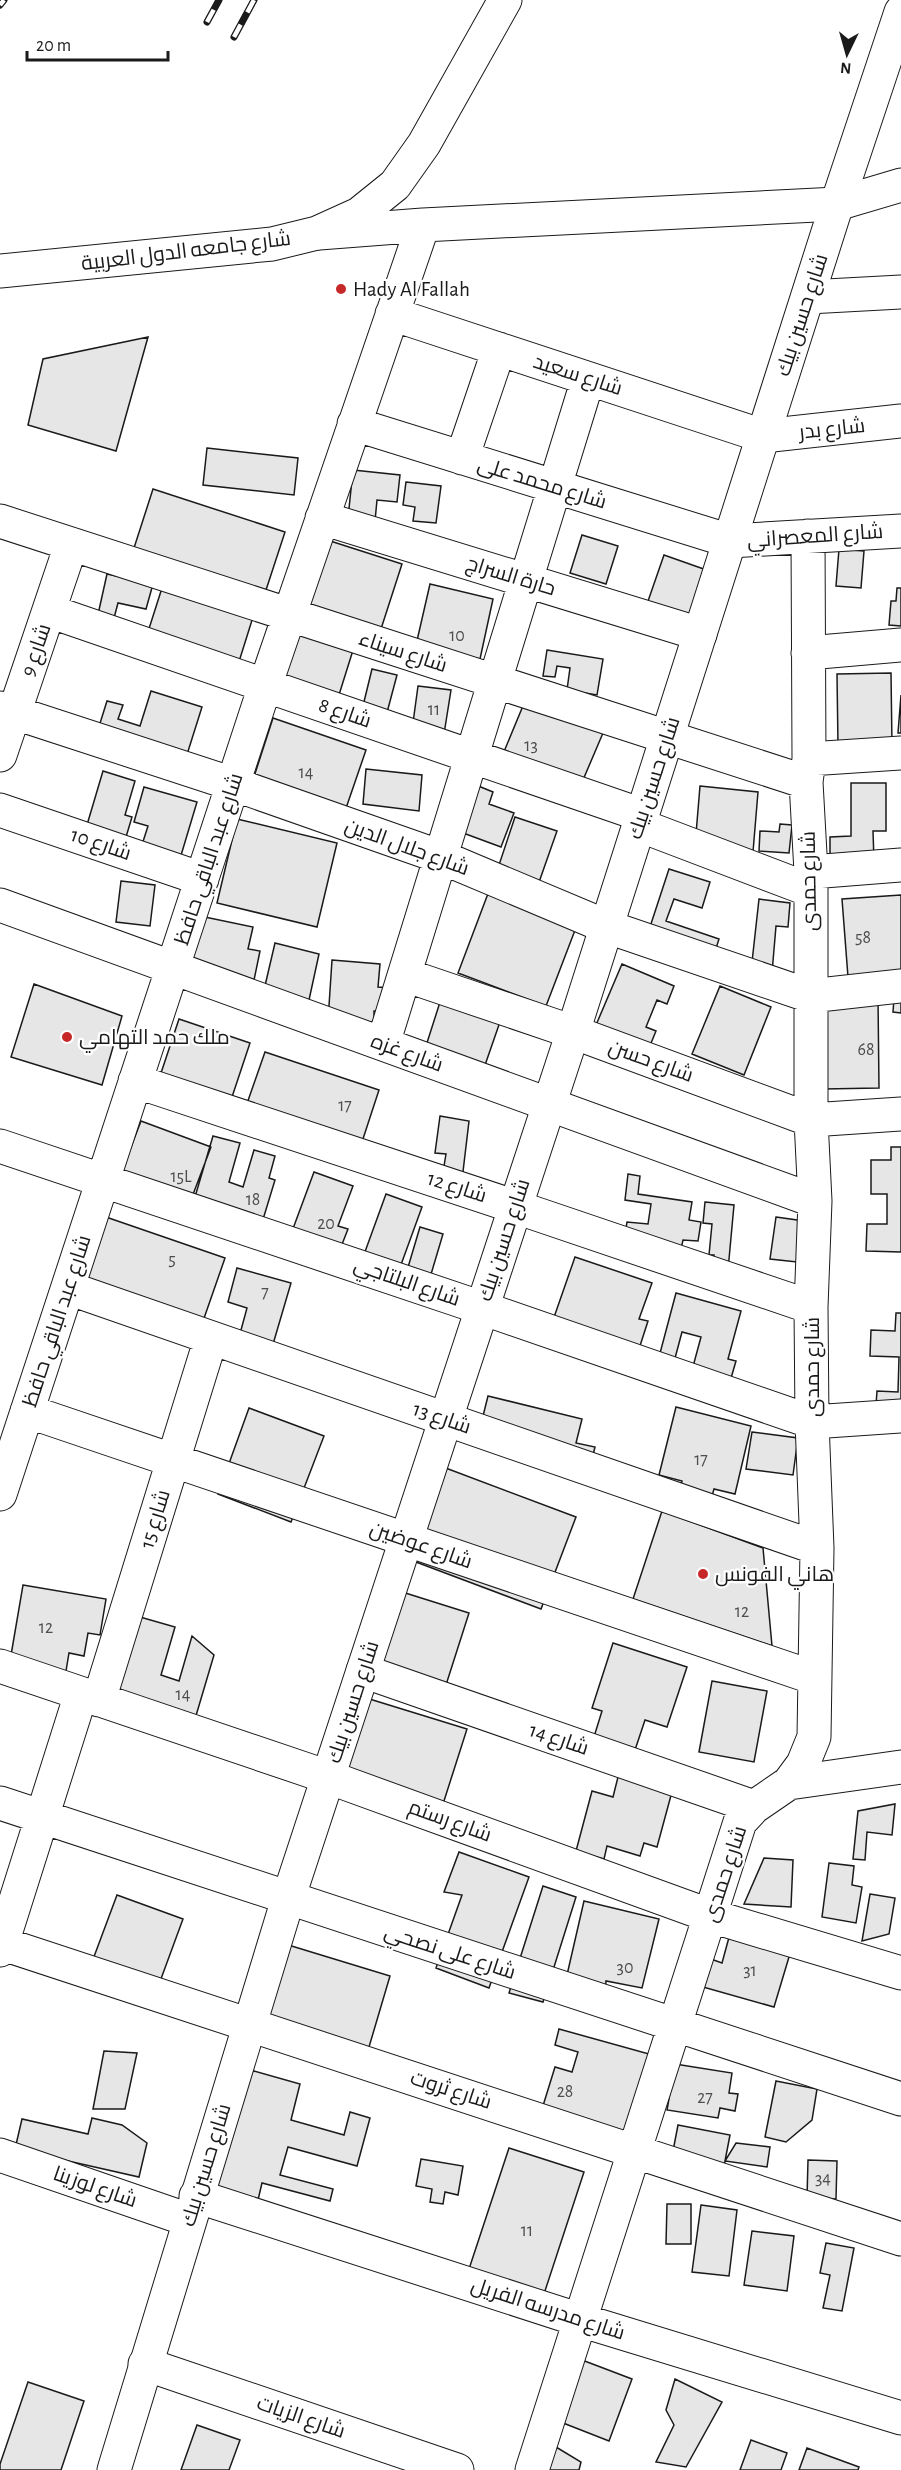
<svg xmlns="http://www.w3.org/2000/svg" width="901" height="2470" font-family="'Alegreya Sans',Cairo,sans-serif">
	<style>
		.building { fill: #e6e6e6; stroke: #1a1a1a; stroke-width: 1.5 }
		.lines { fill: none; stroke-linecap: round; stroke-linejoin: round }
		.minor-casing { stroke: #1a1a1a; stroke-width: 35 }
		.major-casing { stroke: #1a1a1a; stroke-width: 35 }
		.minor { stroke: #fff; stroke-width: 33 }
		.major { stroke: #fff; stroke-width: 33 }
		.rail-casing { stroke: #1a1a1a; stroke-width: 7 }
		.rail { stroke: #fff; stroke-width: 4.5; stroke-dasharray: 14; stroke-linecap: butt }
		.poi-dot { fill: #c62828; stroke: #fff; stroke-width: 2 }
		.labels { text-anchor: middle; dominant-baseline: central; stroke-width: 4.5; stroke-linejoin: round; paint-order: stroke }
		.number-label { font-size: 18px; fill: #4d4d4d }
		.street-label { font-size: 21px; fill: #1a1a1a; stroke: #fff }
		.poi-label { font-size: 21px; fill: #1a1a1a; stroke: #fff; text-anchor: start }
	</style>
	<rect width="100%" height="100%" fill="#fff"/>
	<path class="building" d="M148 337 116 451 28 425 43 359Z
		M207 448 298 458 294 495 203 485Z
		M353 470 400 475 397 502 377 500 375 521 348 518Z
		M406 482 441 486 436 523 413 521 415 507 403 505Z
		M153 489 285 532 266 590 134 548Z
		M582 535 618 546 606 584 570 573Z
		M324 539 402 564 380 632 301 607Z
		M839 549 864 551 861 588 836 586Z
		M664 555 715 573 698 621 647 604Z
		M107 574 153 584 146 609 118 603 113 622 97 619Z
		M430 584 493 599 480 659 416 645Z
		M162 588 253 617 237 668 146 638Z
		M897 588H901V626L889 625 891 601H896Z
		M295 631 354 647 338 698 281 682Z
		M547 650 603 659 597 695 567 690 570 668 557 666 555 677 543 676Z
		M372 669 397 675 385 720 361 714Z
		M891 673 892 745 838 746 837 674Z
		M418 686 451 690 444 734 412 730Z
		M151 691 202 707 184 764 96 736 107 701 123 705 118 719 140 726Z
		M901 695V733H898Z
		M525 701 603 733 580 787 503 754Z
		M273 718 366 750 344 814 252 783Z
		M366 769 422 775 419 811 363 804Z
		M103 771 135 781 125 815 132 817 123 847 84 835Z
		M471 783 493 792 489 804 514 813 501 847 455 830Z
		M851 783H886V831H873L874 861 830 862V837L851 836Z
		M700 786 758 792 753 852 695 846Z
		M144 787 197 802 179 862 140 851 148 826 134 822Z
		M515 817 557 831 538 885 497 871Z
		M237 819 337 843 317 927 217 903Z
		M780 824 792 825 789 853 759 851 760 831 779 832Z
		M669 869 710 882 702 908 674 899 666 921 719 939 713 958 647 936Z
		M121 881 155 885 150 926 116 922Z
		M489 891 577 925 546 1006 458 973Z
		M901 895V973L848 977 842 899Z
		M759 899 790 903 788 927 776 926 772 973 751 971Z
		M200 916 253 927 248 949 260 951 253 985 189 972Z
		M275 943 319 954 309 1000 264 990Z
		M332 960 380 964 378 987 390 988 388 1012 374 1011V1024L328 1021Z
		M622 964 674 986 667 1004 657 1000 646 1027 656 1031 649 1048 596 1025Z
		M34 984 122 1016 102 1085 11 1057Z
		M720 986 771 1007 744 1075 692 1054Z
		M822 998H878L879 1088 823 1089Z
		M894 998H901V1013L893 1012Z
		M441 999 501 1019 484 1068 425 1049Z
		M179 1019 250 1043 229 1106 158 1082Z
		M265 1052 379 1090 359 1151 244 1112Z
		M440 1116 469 1121 462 1180 442 1178 446 1154 435 1153Z
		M141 1121 211 1147 189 1205 119 1178Z
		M213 1136 240 1143 229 1182 243 1187 254 1150 275 1156 269 1178 275 1180 261 1226 192 1207Z
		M891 1147H901V1252L866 1251 867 1224H887V1194H871V1160H891Z
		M314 1172 353 1186 338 1226 348 1229 339 1252 291 1234Z
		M628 1174 640 1176 638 1194 692 1202 689 1220 701 1222 698 1241 683 1240 681 1249 624 1241 627 1222 648 1224 651 1204 625 1200Z
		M386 1194 422 1207 398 1273 362 1260Z
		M705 1202 734 1205 728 1270 713 1269 714 1255H709L712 1224 703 1223Z
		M103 1216 225 1258 202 1324 79 1282Z
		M776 1217 804 1221 797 1262 770 1259Z
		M420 1227 443 1234 429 1281 406 1274Z
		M575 1257 652 1283 639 1319 648 1321 638 1352 552 1323Z
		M237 1268 291 1283 271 1351 238 1341 247 1308 228 1302Z
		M676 1293 741 1311 728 1359 736 1361 729 1385 691 1374 701 1337 682 1332 674 1362 659 1357Z
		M896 1313H901V1406L876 1405 877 1391 898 1392 899 1357 870 1356 871 1330 895 1331Z
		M488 1396 582 1419 576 1443 595 1447 592 1459 479 1432Z
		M676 1407 751 1426 735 1494 714 1489 711 1500 679 1493 682 1481 659 1475Z
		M249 1408 324 1436 291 1522 218 1494Z
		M752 1432 798 1438 793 1475 746 1469Z
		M443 1467 576 1517 541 1609 408 1559Z
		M662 1511 763 1548 772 1646 633 1599Z
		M23 1585 106 1599 100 1635 88 1633 84 1656 69 1653 66 1671 10 1661Z
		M399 1591 469 1613 445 1688 375 1665Z
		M133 1615 175 1627 161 1675 179 1681 192 1636 214 1655 195 1719 110 1694Z
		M613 1643 687 1667 667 1727 645 1720 634 1753 593 1740 602 1711 592 1708Z
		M712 1681 767 1691 754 1762 699 1752Z
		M363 1697 467 1729 443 1804 339 1771Z
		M619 1773 673 1788 657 1847 644 1843 640 1856 607 1846 604 1859 576 1851 592 1791 613 1797Z
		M895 1804 892 1835 867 1832 865 1860 853 1859 858 1811Z
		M459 1852 529 1877 489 1988 436 1968 462 1895 444 1892Z
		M764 1858 793 1860 791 1907 744 1904Z
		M829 1863 854 1866 852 1885 862 1887 856 1923 822 1917Z
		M543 1886 576 1897 543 2002 509 1993Z
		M870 1894 895 1898 889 1934 862 1941Z
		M117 1895 183 1919 158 1987 92 1962Z
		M584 1901 659 1919 642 1988 606 1981 604 2014 561 2001Z
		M731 1930 792 1947 774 2007 703 1987 711 1959 722 1963Z
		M285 1944 390 1976 361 2074 256 2043Z
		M559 2029 649 2054 626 2132 542 2109 555 2067 572 2072 578 2052 555 2045Z
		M104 2051 137 2053 125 2109H93Z
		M675 2064 732 2073 729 2093 738 2094 735 2111 720 2108 718 2118 667 2110Z
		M243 2068 300 2084 291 2120 344 2135 350 2112 370 2118 357 2166 288 2147 280 2175 333 2189 330 2201 262 2183 258 2200 211 2188Z
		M776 2081 817 2089 812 2120 786 2142 765 2137Z
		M92 2118 122 2125 147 2143 139 2177 15 2149 22 2119 88 2134Z
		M678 2125 730 2135 720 2187 668 2177Z
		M736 2143 770 2147 767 2167 725 2161Z
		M509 2148 584 2172 543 2297 468 2272Z
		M421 2159 463 2166 458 2195 445 2192 443 2204 430 2202 432 2189 416 2186Z
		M808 2160 837 2161 836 2199 807 2198Z
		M667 2204H691V2244H666Z
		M701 2205 737 2210 729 2276 692 2272Z
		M752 2231 794 2236 787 2291 744 2285Z
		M826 2243 854 2248 842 2311 823 2308 830 2275 820 2273Z
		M582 2360 632 2379 609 2441 558 2421Z
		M675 2379 722 2402 686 2467 656 2462 674 2425 666 2410Z
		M28 2382 84 2401 61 2470H0V2464Z
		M197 2425 240 2440 229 2470H181Z
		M751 2440 787 2453 781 2470H740Z
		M556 2447 581 2462 579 2470H542Z
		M807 2448 859 2467 858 2470H799Z"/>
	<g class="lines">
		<defs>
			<path id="minor" d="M319 233 423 225 837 204 901 185
				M808 297 901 292
				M392 314 763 436 901 421
				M354 424 730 541 901 531
				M462 458 499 349
				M322 518 700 634
				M0 521 806 782
				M49 611 642 815
				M808 653 901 645
				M0 708 233 784 441 857 605 926 810 996 901 986
				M0 755 71 545
				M809 759 901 753
				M0 810 202 879
				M639 825 810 890
				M811 872 901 865
				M0 905 815 1201
				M405 975 573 1032 811 1120 901 1114
				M383 1044 588 379
				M135 1081 516 1207 811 1307
				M0 1146 482 1308 812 1422 901 1416
				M68 1288 817 1548
				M27 1411 815 1678
				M0 1494 265 686 423 225
				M0 1666 328 1777 711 1916 901 1973
				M363 1671 754 1807
				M99 1700 211 1338
				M789 1783 901 1767
				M0 1803 901 2099
				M0 1943 901 2239
				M0 1950 81 1694
				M0 2155 189 2220
				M196 2196 580 2320 901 2418
				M145 2364 457 2470
				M532 2470 740 1822 754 1807 789 1783 803 1764 814 1737 817 1548 812 1422 811 1307 815 1201 811 1120V872L806 782 809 759 808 536"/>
			<path id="major" d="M0 271 272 244 317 233 359 214 395 185 424 144 505 0
				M114 2470 288 1899 573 1032 837 204 901 12"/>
		</defs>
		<use href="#minor" class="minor-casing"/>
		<use href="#major" class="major-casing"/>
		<use href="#minor" class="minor"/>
		<use href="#major" class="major"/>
		<defs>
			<path id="rail" d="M0 5 4 0
				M207 22 219 0
				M234 37 254 0"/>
		</defs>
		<use href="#rail" class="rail-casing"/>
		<use href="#rail" class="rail"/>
	</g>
	<g class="poi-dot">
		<circle cx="341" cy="289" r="6"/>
		<circle cx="67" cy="1037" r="6"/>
		<circle cx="703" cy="1574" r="6"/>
	</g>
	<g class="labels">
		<g class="number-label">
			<text x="457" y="636">10</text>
			<text x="434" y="710">11</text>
			<text x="531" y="746">13</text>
			<text x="306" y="773">14</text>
			<text x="863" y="938">58</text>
			<text x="866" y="1050">68</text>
			<text x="345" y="1106">17</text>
			<text x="181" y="1177">15L</text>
			<text x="253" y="1200">18</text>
			<text x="326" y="1224">20</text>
			<text x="172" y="1260">5</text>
			<text x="265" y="1293">7</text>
			<text x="701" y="1460">17</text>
			<text x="742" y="1612">12</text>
			<text x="46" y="1628">12</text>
			<text x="183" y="1695">14</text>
			<text x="625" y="1968">30</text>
			<text x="750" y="1971">31</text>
			<text x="565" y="2092">28</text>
			<text x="705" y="2098">27</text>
			<text x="823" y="2179">34</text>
			<text x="527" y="2231">11</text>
		</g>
		<g class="street-label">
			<text transform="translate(186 251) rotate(-7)">شارع جامعه الدول العربية</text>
			<text transform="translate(802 315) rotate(-72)">شارع حسين بيك</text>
			<text transform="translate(578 375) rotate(18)">شارع سعيد</text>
			<text transform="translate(832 429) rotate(-6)">شارع بدر</text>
			<text transform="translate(542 483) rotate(17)">شارع محمد على</text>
			<text transform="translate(815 536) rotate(-4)">شارع المعصراني</text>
			<text transform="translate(511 576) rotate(17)">حارة السراج</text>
			<text transform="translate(36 650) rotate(-71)">شارع 9</text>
			<text transform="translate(403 652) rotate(18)">شارع سيناء</text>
			<text transform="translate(345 713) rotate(19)">شارع 8</text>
			<text transform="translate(654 778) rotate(-72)">شارع حسين بيك</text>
			<text transform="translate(101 844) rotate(19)">شارع 10</text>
			<text transform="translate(407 847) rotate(20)">شارع جلال الدين</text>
			<text transform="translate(209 859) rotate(-72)">شارع عبد الباقي حافظ</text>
			<text transform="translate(809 881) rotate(-91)">شارع حمدى</text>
			<text transform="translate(407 1053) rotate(20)">شارع غزه</text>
			<text transform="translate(651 1061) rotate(20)">شارع حسن</text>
			<text transform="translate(457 1187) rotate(18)">شارع 12</text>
			<text transform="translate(504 1240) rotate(-72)">شارع حسين بيك</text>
			<text transform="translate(407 1282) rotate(19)">شارع البلتاجي</text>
			<text transform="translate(57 1321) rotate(-72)">شارع عبد الباقي حافظ</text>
			<text transform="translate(812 1367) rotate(-90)">شارع حمدى</text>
			<text transform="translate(442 1418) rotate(19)">شارع 13</text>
			<text transform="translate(155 1519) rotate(-73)">شارع 15</text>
			<text transform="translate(421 1545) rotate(19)">شارع عوضين</text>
			<text transform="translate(353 1702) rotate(-72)">شارع حسين بيك</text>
			<text transform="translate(559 1739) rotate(19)">شارع 14</text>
			<text transform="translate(450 1821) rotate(20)">شارع رستم</text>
			<text transform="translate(725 1874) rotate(-72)">شارع حمدى</text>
			<text transform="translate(450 1952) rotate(18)">شارع على نصحي</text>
			<text transform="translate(451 2090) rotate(18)">شارع ثروت</text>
			<text transform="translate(206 2165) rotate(-73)">شارع حسين بيك</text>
			<text transform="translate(95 2187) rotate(19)">شارع لوزينا</text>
			<text transform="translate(548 2309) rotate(18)">شارع مدرسه الفريل</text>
			<text transform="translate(301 2417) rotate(19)">شارع الزيات</text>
		</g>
		<g class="poi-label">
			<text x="353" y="289">Hady Al Fallah</text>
			<text x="79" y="1037">ملك حمد التهامي</text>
			<text x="715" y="1574">هاني الفونس</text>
		</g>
	</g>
	<g transform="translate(847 54) rotate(185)" stroke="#ffffff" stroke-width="4.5" paint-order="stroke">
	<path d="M0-4.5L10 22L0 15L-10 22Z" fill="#1a1a1a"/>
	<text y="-9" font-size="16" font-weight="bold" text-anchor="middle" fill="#1a1a1a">N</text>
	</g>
	<path d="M27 51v9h141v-9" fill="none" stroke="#1a1a1a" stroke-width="3"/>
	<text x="36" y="51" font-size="18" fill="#1a1a1a" stroke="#ffffff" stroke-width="4.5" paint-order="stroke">20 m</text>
</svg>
